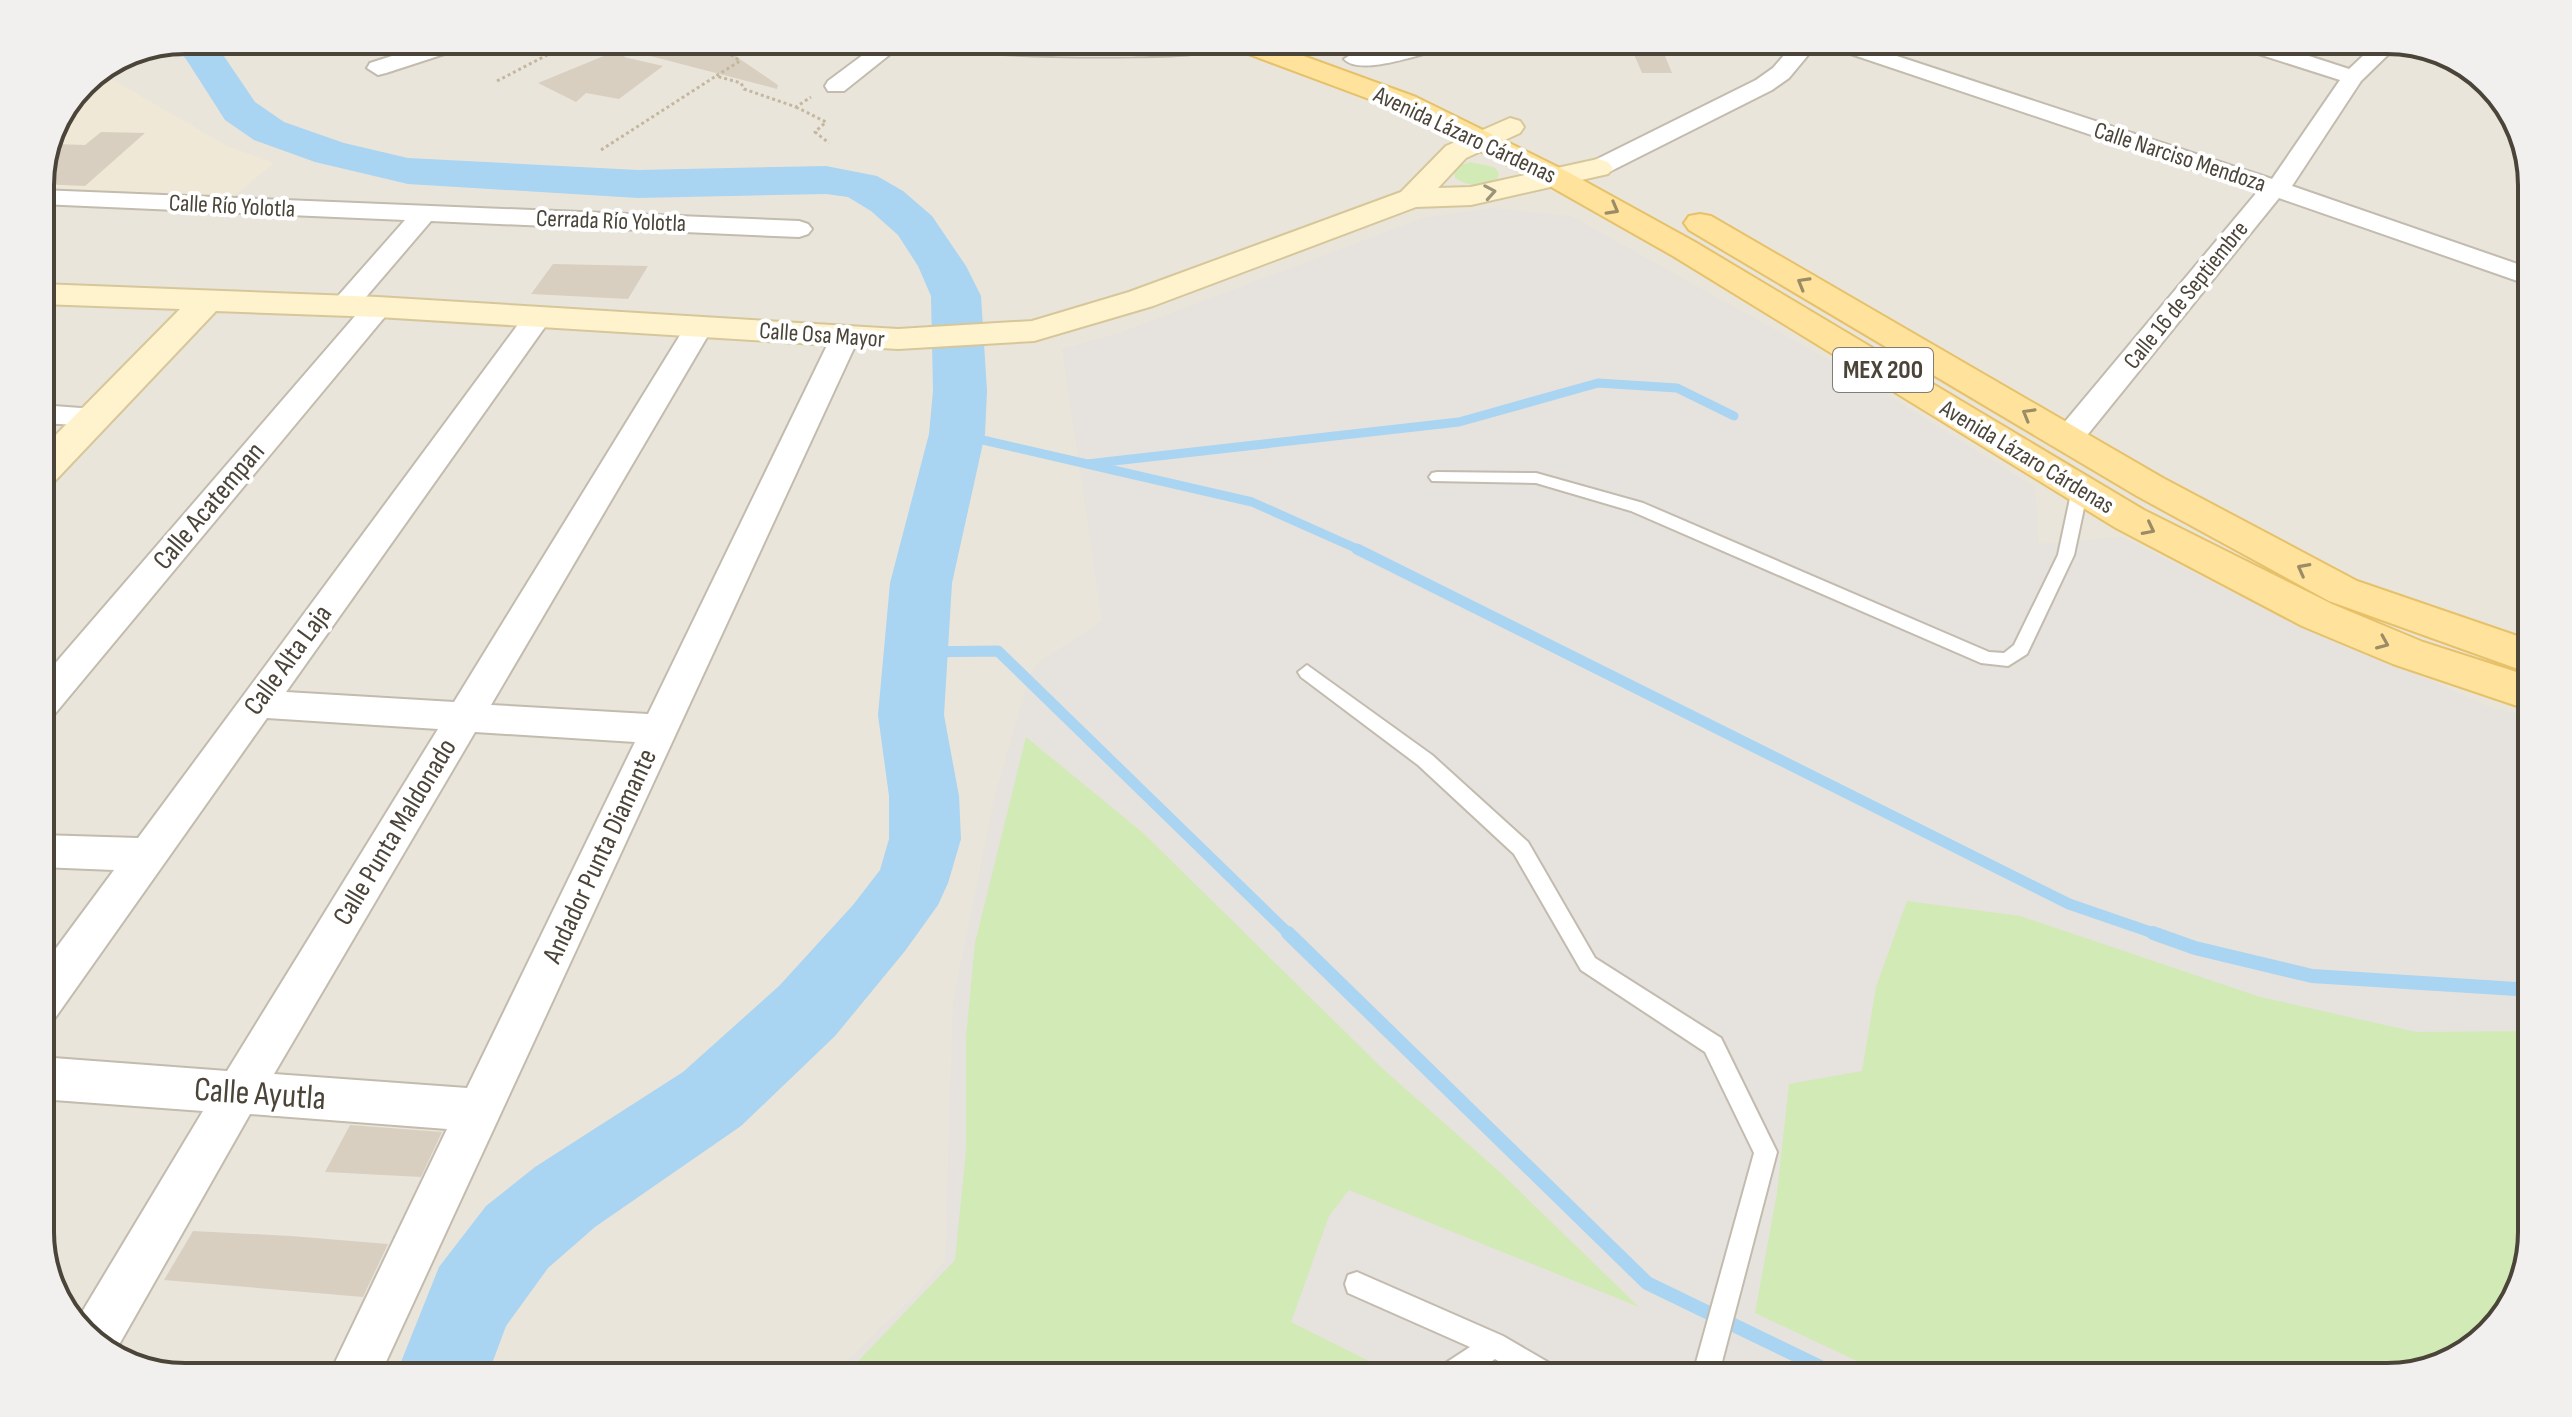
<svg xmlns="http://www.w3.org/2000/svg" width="2572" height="1417" font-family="'Sofia Sans Condensed',sans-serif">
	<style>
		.residential { fill: #eae5da }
		.industrial { fill: #e6e2dd }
		.education { fill: #efe8d6 }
		.green { fill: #d2eab5 }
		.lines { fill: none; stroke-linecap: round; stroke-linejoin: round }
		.stream-far2 { stroke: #a9d4f2; stroke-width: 9 }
		.stream-far1 { stroke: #a9d4f2; stroke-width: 11 }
		.stream { stroke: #a9d4f2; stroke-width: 14 }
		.river { fill: #a9d4f2; fill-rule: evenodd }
		.building { fill: #d8cfc1 }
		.service-casing { stroke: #c2bbae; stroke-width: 4 }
		.minor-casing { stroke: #c2bbae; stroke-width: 4 }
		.secondary-casing { stroke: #d6c79b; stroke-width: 4 }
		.primary-casing { stroke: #e6c16a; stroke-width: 4 }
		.path { stroke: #c4b79f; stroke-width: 3; stroke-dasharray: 3 3; stroke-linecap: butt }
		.service { fill: #fff; fill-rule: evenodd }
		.minor { fill: #fff; fill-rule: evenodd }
		.secondary { fill: #fff3cd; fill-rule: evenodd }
		.primary { fill: #ffe39c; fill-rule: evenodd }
		.oneway { stroke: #9c937c }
		.oneway2 { stroke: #9c8c66 }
		.labels { text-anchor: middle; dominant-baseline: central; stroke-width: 8; stroke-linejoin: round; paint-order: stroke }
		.far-street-label { font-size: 24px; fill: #4b4439; stroke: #fff }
		.shield { fill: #fff; stroke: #817c74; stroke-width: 2 }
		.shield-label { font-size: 26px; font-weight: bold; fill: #4b4439 }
		.street-label { font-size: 28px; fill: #4b4439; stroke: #fff }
		.near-street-label { font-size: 34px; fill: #4b4439; stroke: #fff }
		.rim { fill: none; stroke: #4b4439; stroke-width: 4 }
	</style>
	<rect width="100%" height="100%" fill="#f6f3ec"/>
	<path class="residential" d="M185 40H2387L2459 59 2508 105 2532 176V1233L2513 1304 2460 1357 2388 1377H185L113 1358 60 1305 40 1241V176L83 82 130 51Z"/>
	<path class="industrial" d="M1492 208 1571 216 1847 370 2035 487 2039 544 2122 537 2233 593 2490 707 2532 718V1233L2513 1304 2460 1357 2388 1377H830L916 1294 945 1261 953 1001 995 795 1030 674 1039 662 1102 621 1062 349 1119 333 1423 218Z"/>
	<path class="education" d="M99 72 227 146 274 163 231 198 40 190V176L83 82Z"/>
	<path class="green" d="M1470 162 1494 167 1499 173 1497 180C1483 188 1469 187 1455 178L1454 172 1459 166Z
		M1026 737 1142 832 1383 1069 1503 1175 1639 1307 1349 1190 1329 1216 1291 1322 1375 1364 1365 1377H843L955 1260 966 1151V1037L975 943Z
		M1907 901 2020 916 2260 997 2416 1032 2532 1031V1233L2513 1304 2460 1357 2388 1377H1891L1755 1313 1777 1193 1789 1084 1862 1071 1876 987Z"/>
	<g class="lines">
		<path class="stream-far2" d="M957 434 1087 464 1459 422 1598 383 1677 388 1734 416
			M1087 464 1252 502 1362 551"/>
		<path class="stream-far1" d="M1357 549 2069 904 2159 935
			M918 652 998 651 1290 935"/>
		<path class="stream" d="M1288 933 1647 1283 1841 1377
			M2153 933 2195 948 2312 976 2532 990"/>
		<path class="river" d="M185 40H213L255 102 284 122 344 143 408 158 638 170 826 166 877 176 903 191 932 216 966 266 981 296 987 391 985 434 952 583 944 715 959 796 961 839 948 883 938 905 905 951 835 1036 741 1126 595 1227 548 1268 506 1326 487 1377H395L439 1267 486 1206 535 1167 683 1072 779 986 853 905 880 870 889 839V796L878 715 890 583 929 434 933 391 931 296 918 266 898 235 871 211 848 197 826 194 638 198 408 184 315 162 254 140 225 120 186 59 172 43Z"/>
	</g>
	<path class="building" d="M629 40H712L778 85 777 89 631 51 624 57 663 66 619 99 586 93 576 102 538 83 628 46Z
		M1663 51 1672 73H1642L1633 52Z
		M101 132 145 133 85 186 40 184V176L55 144 85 145Z
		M553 264 648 266 628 299 531 294Z
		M350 1125 442 1132 421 1177 325 1172Z
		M193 1231 291 1236 388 1244 363 1297 164 1280Z"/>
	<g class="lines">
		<defs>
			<path id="service" d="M1437 472 1536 473 1643 503 1989 652 2004 653 2014 645 2058 555 2072 489 2080 484 2088 489 2074 555 2027 654 2008 666 1981 663 1631 511 1536 483 1432 481 1429 477 1432 473Z
				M1307 665 1432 755 1528 842 1595 958 1721 1038 1777 1152 1718 1377H1692L1754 1153 1705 1052 1581 970 1514 854 1418 765 1301 677 1298 672Z
				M1357 1272 1503 1336 1558 1368 1562 1377H1525L1495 1359 1469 1377H1434L1438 1368 1470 1347 1348 1293 1345 1284 1348 1275Z"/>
			<path id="minor" d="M442 40H475L472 45 386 73 378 75 367 68 370 63Z
				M883 40H908L844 91H828L825 86 828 81Z
				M926 40 1109 44 1237 40 1234 45C1220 49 1206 53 1191 54 1156 58 942 60 926 40Z
				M1424 40H1474L1471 45C1460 47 1449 47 1438 50 1418 55 1359 76 1344 59L1355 52 1400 48Z
				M1476 40H1775L1764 46 1629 49 1487 46Z
				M1797 40H1848L2272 179 2340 80 2230 45 2227 40H2260L2349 69 2380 40 2400 43 2361 81 2292 186 2532 269V286L2279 198 2080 444 2069 447 2058 444 2054 437 2058 430 2258 191 1818 43 1789 78 1772 90 1607 173H1589L1586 168 1589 163 1756 80 1773 68Z
				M40 190 799 221 808 224 812 229 808 234 799 237 431 221 354 311H334L330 305 405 220 40 204Z
				M378 299 388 301 392 307 388 313 53 716 40 720V681L368 301Z
				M538 309 548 311 552 317 286 692 454 702 685 327 689 321 699 319 709 321 713 327 491 705 648 714 832 335 836 329 846 327 856 329 860 335 379 1377H328L447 1129 250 1114 112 1357 76 1322 203 1111 40 1099V1057L227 1071 438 729 267 718 55 1018 40 1023V970L114 870 40 867V835L138 838 528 311ZM475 732 635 742 467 1088 274 1074Z
				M40 405 108 410 113 417 108 424 98 426 40 423Z"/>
			<path id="secondary" d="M1510 118 1520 121 1524 127 1520 133 1466 158 1438 188 1471 187 1598 159 1608 162 1613 168 1608 174 1471 205 1416 207 1153 306 1034 341 898 349 378 317 216 311 53 483 40 486V451L180 309 40 304V284L378 297 898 329 1032 321 1129 292 1401 192 1446 146Z"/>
			<path id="primary" d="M1223 40H1260L1416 97 1568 172 1695 242 2144 510 2332 604 2423 642 2532 677V711L2393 664 2302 626 2116 528 1673 256 1546 184 1396 109 1227 46Z
				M1700 214 1711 216 2163 478 2357 581 2532 641V674L2329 601 2137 496 1689 230 1684 223 1689 216Z"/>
		</defs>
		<use href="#service" class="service-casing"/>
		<use href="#minor" class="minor-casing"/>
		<use href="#secondary" class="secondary-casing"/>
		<use href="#primary" class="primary-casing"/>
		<path class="path" d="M726 51 740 61 716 76 741 83 744 89 796 107 811 97
			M497 81 576 40
			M796 107 826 122 815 132 829 143
			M601 150 716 76"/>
		<use href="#service" class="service"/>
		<use href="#minor" class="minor"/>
		<use href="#secondary" class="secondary"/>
		<use href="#primary" class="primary"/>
	</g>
	<defs><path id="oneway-chevron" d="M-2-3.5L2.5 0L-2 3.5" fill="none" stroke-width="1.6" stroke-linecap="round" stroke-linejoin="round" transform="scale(2)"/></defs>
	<use class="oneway" href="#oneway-chevron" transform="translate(1490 192) rotate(-10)"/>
	<g class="oneway2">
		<use href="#oneway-chevron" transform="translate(1613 209) rotate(29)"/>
		<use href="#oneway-chevron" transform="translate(1803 283) rotate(-150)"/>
		<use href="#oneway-chevron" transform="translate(2028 414) rotate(-150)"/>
		<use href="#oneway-chevron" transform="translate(2149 529) rotate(27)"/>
		<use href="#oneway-chevron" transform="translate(2303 569) rotate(-152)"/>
		<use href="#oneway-chevron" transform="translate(2383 643) rotate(23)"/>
	</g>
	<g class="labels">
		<g class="far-street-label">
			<text transform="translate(1465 135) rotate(25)">Avenida Lázaro Cárdenas</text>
			<text transform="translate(2180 157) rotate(18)">Calle Narciso Mendoza</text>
			<text transform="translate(232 206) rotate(3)">Calle Río Yolotla</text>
			<text transform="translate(611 221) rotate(2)">Cerrada Río Yolotla</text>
			<text transform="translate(2186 295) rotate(-51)">Calle 16 de Septiembre</text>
			<text transform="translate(822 335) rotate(4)">Calle Osa Mayor</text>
			<text transform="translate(2027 457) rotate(31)">Avenida Lázaro Cárdenas</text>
		</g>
		<rect class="shield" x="1833" y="348" width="100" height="44" rx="6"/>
		<g class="shield-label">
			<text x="1883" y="370">MEX 200</text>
		</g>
		<g class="street-label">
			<text transform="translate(209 506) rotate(-50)">Calle Acatempan</text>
			<text transform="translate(288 660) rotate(-54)">Calle Alta Laja</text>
			<text transform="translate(395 832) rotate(-59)">Calle Punta Maldonado</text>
			<text transform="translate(600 856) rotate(-65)">Andador Punta Diamante</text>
		</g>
		<g class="near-street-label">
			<text transform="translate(260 1094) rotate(4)">Calle Ayutla</text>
		</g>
	</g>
	<path d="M0 0H2572V1417H0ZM185 54H2387A131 131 0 0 1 2518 185V1232A131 131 0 0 1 2387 1363H185A131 131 0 0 1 54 1232V185A131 131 0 0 1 185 54Z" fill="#f1f0ef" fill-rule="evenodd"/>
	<path class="rim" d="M185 54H2387A131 131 0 0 1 2518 185V1232A131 131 0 0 1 2387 1363H185A131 131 0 0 1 54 1232V185A131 131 0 0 1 185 54Z"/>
</svg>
